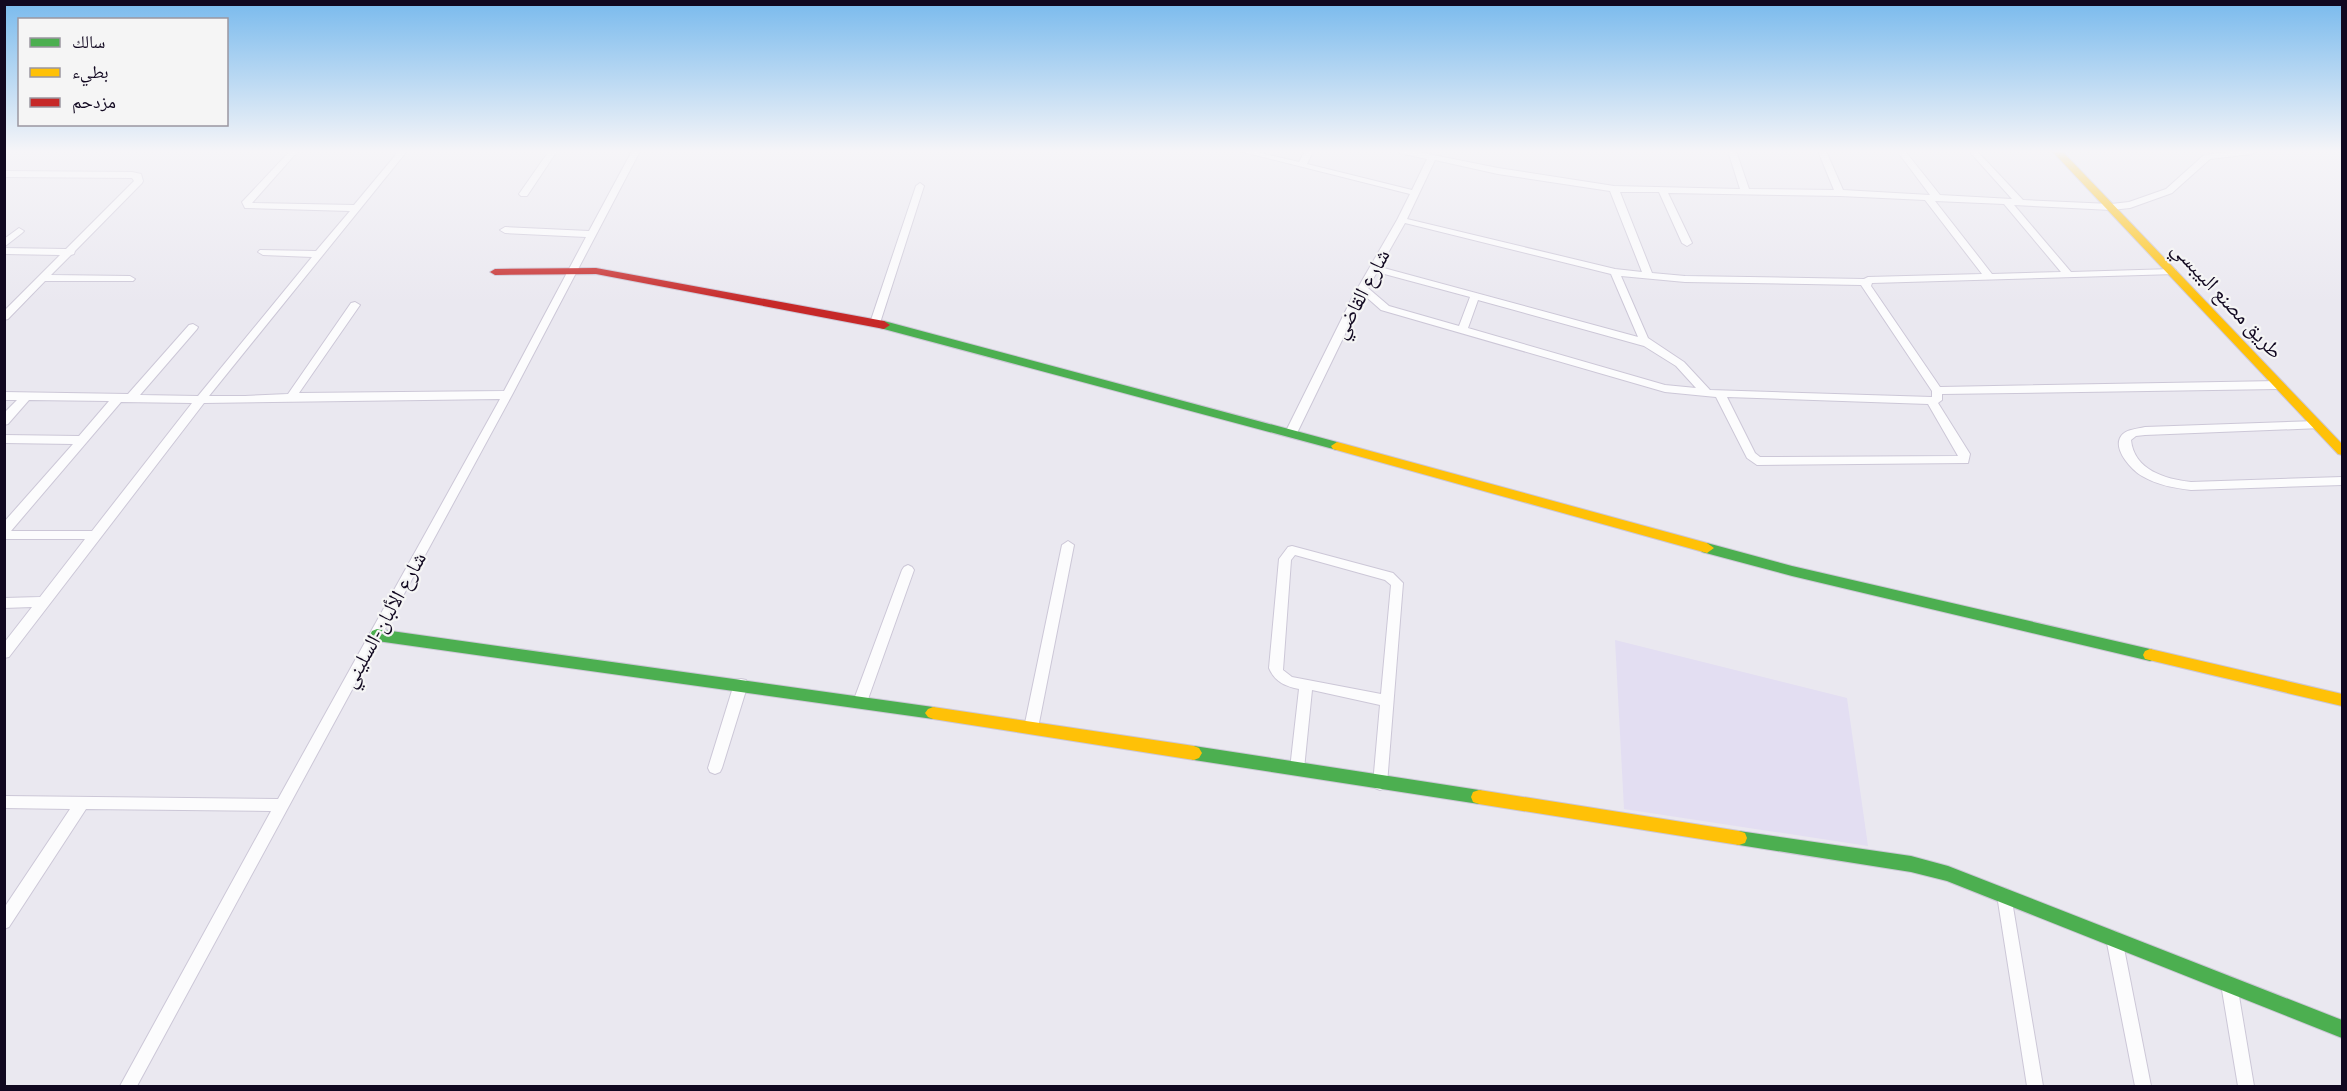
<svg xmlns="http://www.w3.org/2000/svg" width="2347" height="1091" font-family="'Source Sans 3','Noto Naskh Arabic',sans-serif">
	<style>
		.built { fill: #e3def2 }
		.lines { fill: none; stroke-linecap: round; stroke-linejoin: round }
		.street-casing { stroke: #ccc7d7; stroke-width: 2 }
		.fast-casing { stroke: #ccc7d7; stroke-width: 2 }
		.slow-casing { stroke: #ccc7d7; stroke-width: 2 }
		.jam-casing { stroke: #ccc7d7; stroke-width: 2 }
		.street { fill: #fcfcfd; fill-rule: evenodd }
		.fast { fill: #4caf50; fill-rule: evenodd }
		.slow { fill: #ffc107; fill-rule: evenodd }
		.jam { fill: #c62828; fill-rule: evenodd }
		.labels { text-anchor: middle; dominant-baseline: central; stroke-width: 4.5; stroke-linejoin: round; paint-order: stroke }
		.street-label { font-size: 21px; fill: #110820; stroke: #f5f5f5 }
	</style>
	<rect width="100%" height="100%" fill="#eae8f0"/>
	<path class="built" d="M1615 640 1847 698 1868 846 1624 809Z"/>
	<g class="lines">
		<defs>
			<path id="street" d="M290 151H298L252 203 354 205 399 151H407L209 396H245L288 394 351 303 355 302 360 305 299 393 504 391 586 237 505 233 500 230 505 227 589 231 632 151H640L512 395 137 1086H120L271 811 86 809 9 927 4 929V908L70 809 4 808V796L278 799 500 399 204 403 9 657 4 658V643L32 607 4 608V598L40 597 85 539H4V522L73 444 4 443V435L79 436 109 401 29 400 8 424 4 425V413L17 400H4V392L128 394 189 325 193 324 198 327 197 329 140 395 198 396 312 257 263 255 258 252 260 250 316 251 350 211 245 208 242 202 244 200ZM121 402 192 403 92 531H11Z
				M549 151H557L527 196H521L519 194Z
				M1239 151H1252L1299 162 1305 151H1313L1307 164 1412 190 1427 159 1400 153 1399 151H1413L1498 168 1614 186 1740 189 1728 151H1736L1749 189 1834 190 1818 151H1826L1843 190 1930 195 1897 151H1905L1940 195 2012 199 1969 151H1977L2023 200 2111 204 2129 202 2166 189 2204 155 2236 151H2256L2252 154 2210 159 2172 193 2130 208 2111 210 2014 205 2071 272 2173 269 2176 270V274L1872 283 1871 286 1940 387 2279 381 2284 385 2279 389 1942 394V400L1938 403 1970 454 1968 463 1757 465 1747 458 1716 397 1665 392 1381 310 1364 295 1297 433 1291 437 1285 433 1352 298 1397 220 1410 194ZM1435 160 1498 174 1610 191 1642 272 1615 269 1407 219ZM1620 192H1659L1682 243 1687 246 1692 243 1668 193 1840 196 1925 200 1982 274 1868 277 1864 279 1685 276 1652 273ZM1935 201 2004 204 2061 272 1992 274ZM1405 223 1611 274 1638 337 1380 267ZM1377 272 1470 297 1459 326 1389 306 1368 288ZM1621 276 1685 282 1861 285 1932 391V397L1710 390 1684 362 1648 338ZM1478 300 1644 346 1676 366 1696 388 1665 385 1468 328ZM1727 397 1928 404 1958 456 1760 457 1755 453Z
				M4 171 132 172 141 174 143 181 142 183 75 251 74 254 71 255 51 275 130 276 135 279 133 281H45L8 319 4 320V311L60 255 4 254V248L66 249 134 181 132 178 4 177Z
				M920 183 924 186 880 323 875 326 871 325 870 323 916 186Z
				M19 228 24 231 22 233 4 247V239Z
				M2317 421 2322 425 2321 428 2145 435 2136 436 2131 440C2134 470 2165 479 2191 482L2342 477V485L2191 490C2174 488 2157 485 2142 476 2132 470 2114 451 2120 438 2124 429 2137 429 2145 427Z
				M1068 541 1074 545 1038 728 1036 732 1031 734 1026 732 1024 728 1062 545Z
				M1292 546 1393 573 1403 583 1387 784 1385 788 1380 790 1375 788 1373 784 1380 705 1312 690 1304 769 1302 773 1297 775 1292 773 1290 769 1299 689C1285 686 1275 682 1269 668L1279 559 1288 547ZM1295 555 1385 580 1391 585 1381 694 1292 677 1283 670 1291 560Z
				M908 565 912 567 914 570 867 702 865 706 860 708 855 706 853 702 902 570 904 567Z
				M741 679 746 680 748 684 722 768 720 772 715 774 710 772 708 768 734 684 736 680Z
				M2004 888 2009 890 2011 895 2043 1086H2027L1997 895 1999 890Z
				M2114 931 2119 933 2122 938 2151 1086H2135L2106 938 2109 933Z
				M2229 976 2235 979 2237 984 2254 1086H2238L2221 984 2223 979Z"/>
			<path id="fast" d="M884 321 1337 442 1343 446 1337 450 880 328V322Z
				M1707 543 1792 566 2150 649 2155 651 2157 655 2155 659 2150 661 1792 576 1702 552 1700 548Z
				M377 629 933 707 938 709 941 713 938 717 933 719 377 641 372 639 370 635 372 631Z
				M1194 746 1479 790 1485 792 1487 797 1485 802 1479 804 1194 760 1189 758 1186 753 1189 748Z
				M1739 831 1911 856 1948 866 2342 1020V1038L1947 881 1911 872 1739 845 1733 843 1731 838 1733 833Z"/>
			<path id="slow" d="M2052 151H2062L2342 444V455L2338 454Z
				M1337 442 1707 543 1714 548 1707 553 1333 449 1331 446Z
				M2150 649 2342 694V706L2145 659 2143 655 2145 651Z
				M933 707 1194 746 1199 748 1202 753 1199 758 1194 760 933 719 928 717 925 713 928 709Z
				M1479 790 1739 831 1745 833 1747 838 1745 843 1739 845 1479 804 1473 802 1471 797 1473 792Z"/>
			<path id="jam" d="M596 268 884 321 890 325 884 329 596 274 495 275 490 272 495 269Z"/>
		</defs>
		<use href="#street" class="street-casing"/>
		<use href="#fast" class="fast-casing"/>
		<use href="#slow" class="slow-casing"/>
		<use href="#jam" class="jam-casing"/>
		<use href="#street" class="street"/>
		<use href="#fast" class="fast"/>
		<use href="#slow" class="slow"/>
		<use href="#jam" class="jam"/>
	</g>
	<linearGradient id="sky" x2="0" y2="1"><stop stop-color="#79baed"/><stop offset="0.5" stop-color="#f6f5f8"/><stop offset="1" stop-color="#f6f5f8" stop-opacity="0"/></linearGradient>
	<rect width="2347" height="303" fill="url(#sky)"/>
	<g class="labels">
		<g class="street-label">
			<text transform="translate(1361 294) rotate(-62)">شارع القاضي</text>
			<text transform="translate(2227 300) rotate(47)">طريق مصنع البيبسي</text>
			<text transform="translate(384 620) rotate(-61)">شارع الألبان-السليني</text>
		</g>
	</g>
	<rect width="2347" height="1091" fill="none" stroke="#110820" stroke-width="12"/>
	<rect x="18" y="18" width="210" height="108" fill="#f5f5f5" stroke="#9a96a0" stroke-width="1.5"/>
	<rect x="30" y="38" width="30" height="9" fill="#4caf50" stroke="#9a96a0" stroke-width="1.5"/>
	<text x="72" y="48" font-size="18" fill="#110820">سالك</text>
	<rect x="30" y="68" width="30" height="9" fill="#ffc107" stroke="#9a96a0" stroke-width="1.5"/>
	<text x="72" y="78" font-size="18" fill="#110820">بطيء</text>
	<rect x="30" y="98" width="30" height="9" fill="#c62828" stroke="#9a96a0" stroke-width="1.5"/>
	<text x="72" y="108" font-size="18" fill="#110820">مزدحم</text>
</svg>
